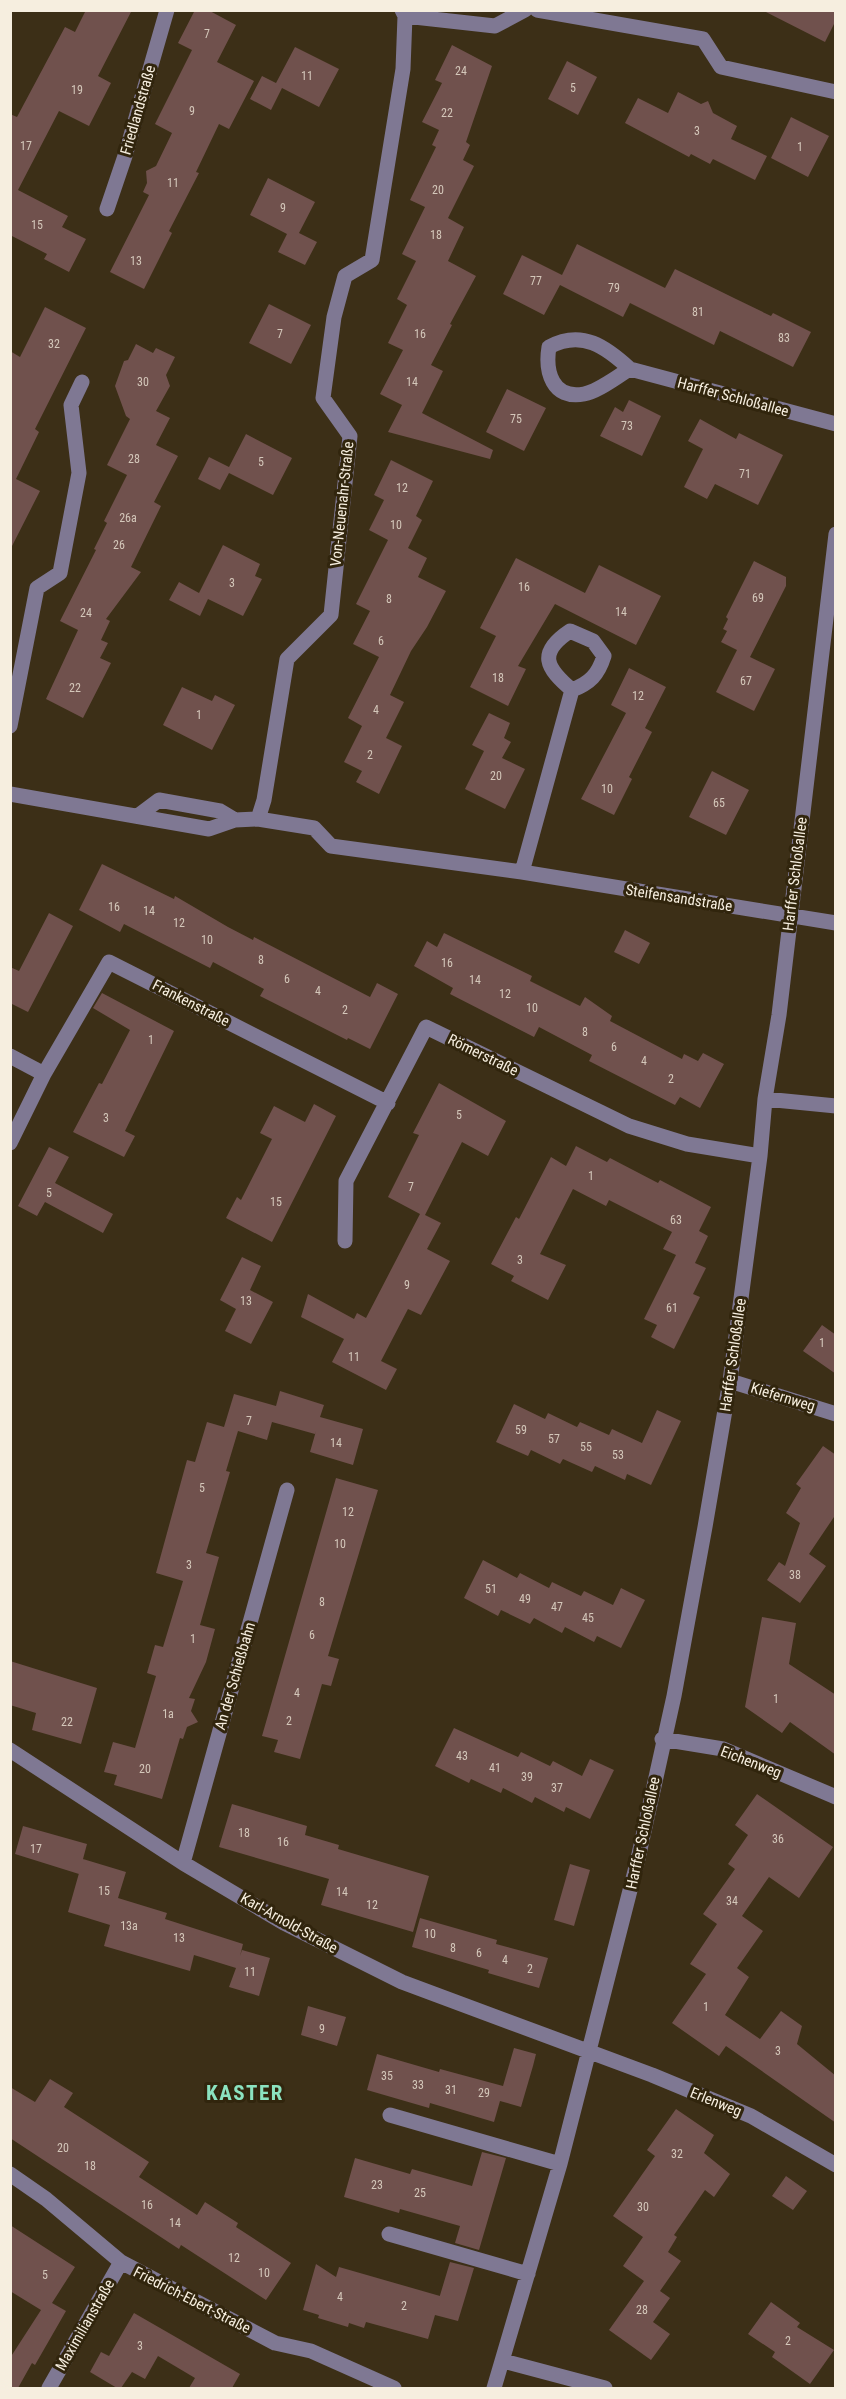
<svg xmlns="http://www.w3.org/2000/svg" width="846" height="2399" font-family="'Roboto Condensed',sans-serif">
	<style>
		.building { fill: #70514d }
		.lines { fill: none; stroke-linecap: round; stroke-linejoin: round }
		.minor { stroke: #7f7893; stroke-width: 15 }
		.labels { text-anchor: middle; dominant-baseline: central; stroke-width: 6; stroke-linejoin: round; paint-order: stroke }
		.number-label { font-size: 12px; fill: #d4c7ba }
		.street-label { font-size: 15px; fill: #f6eedf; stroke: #31250d }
		.district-label { font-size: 21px; font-weight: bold; letter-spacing: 1.5px; fill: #8be3c0; stroke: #31250d }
	</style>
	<rect width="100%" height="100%" fill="#3c2f17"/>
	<path class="building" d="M86 10H132L98 76 111 83 89 126 59 111 18 190 68 216 62 227 86 239 69 272 44 259 47 254 10 235V114L17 117 65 27 75 32Z
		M195 10H208L236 25 217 62 254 81 229 129 219 124 196 172 199 173 169 231 172 233 144 289 110 272 149 195 143 192 147 183 146 171 156 166 172 133 155 124 192 50 178 43Z
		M762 10H836V20L825 42Z
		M452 45 492 66 466 142 470 145 463 160 474 166 448 218 464 227 448 261 476 276 450 324 452 325 431 365 443 371 422 413 493 450 490 459 388 432 402 405 380 394 403 350 388 343 407 305 397 299 416 261 402 254 425 207 410 200 436 147 432 145 439 130 422 122 442 83 435 80Z
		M295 47 339 69 319 107 282 88 271 110 250 99 262 76 276 83Z
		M567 61 597 77 578 115 548 99Z
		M678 92 701 104 708 101 713 113 737 126 731 139 767 156 755 180 713 159 710 164 691 154 689 157 625 123 638 98 668 113Z
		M791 117 829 136 808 177 771 158Z
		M268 178 315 202 299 233 317 242 305 265 278 252 287 234 250 215Z
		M577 244 665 288 675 269 736 299 771 316 773 313 811 332 793 367 720 331 714 345 630 303 623 317 560 285 544 315 503 294 522 255 562 275Z
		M269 304 311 325 291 364 249 343Z
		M45 307 86 328 35 429 39 432 16 479 40 491 10 550V351L20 357Z
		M136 344 153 353 156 348 175 357 166 375 170 386 156 411 170 418 156 445 178 456 154 502 161 506 131 567 141 572 106 619 110 621 101 640 108 643 100 658 111 663 83 718 46 699 78 630 60 621 96 550 94 549 107 523 104 521 127 475 107 465 130 419 126 416 115 386 124 361 128 360Z
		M507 389 546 408 524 451 486 432Z
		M629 400 661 416 642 456 600 436 615 407 623 412Z
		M700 419 736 439 739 433 783 455 758 505 715 484 707 499 684 487 703 449 688 441Z
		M246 434 292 458 273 495 229 473 220 490 198 479 209 457 229 467Z
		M391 460 433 481 416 516 422 520 408 548 427 558 418 577 446 591 427 627 411 651 390 695 404 702 386 738 402 746 379 794 356 782 362 771 344 762 362 726 348 718 379 657 353 644 370 611 356 604 388 540 369 530 384 500 374 495Z
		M223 545 260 564 255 576 262 579 243 616 208 599 200 616 169 600 179 582 199 593Z
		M516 558 585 593 599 565 661 596 636 645 555 604 518 666 526 669 508 706 470 687 496 636 480 628Z
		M754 561 786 577V586L750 657 775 669 754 711 716 692 737 650 721 642 727 631 723 629 728 619 726 617Z
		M629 668 666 687 645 728 652 732 629 777 632 779 614 815 581 799 626 713 611 705Z
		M182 687 212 701 215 695 235 705 212 750 163 725Z
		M489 713 510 723 504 738 511 742 502 758 525 769 505 809 465 789 484 751 472 745Z
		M712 771 749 790 726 835 689 817Z
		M102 864 174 899 175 896 228 927 253 940 254 937 370 997 377 983 398 994 370 1049 348 1038 347 1040 260 996 264 989 213 962 210 968 124 924 120 932 79 910Z
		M49 913 73 926 28 1012 10 1003V967L19 971Z
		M625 930 650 943 639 964 614 952Z
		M444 933 532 976 530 981 580 1006 585 997 612 1016 610 1021 682 1059 684 1054 698 1061 703 1053 724 1064 700 1108 680 1097 675 1105 589 1061 592 1055 539 1027 534 1037 450 994 453 988 414 966 427 941 437 947Z
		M102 993 174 1031 125 1131 135 1136 124 1157 73 1132 99 1083 102 1084 130 1030 93 1008Z
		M439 1083 506 1121 488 1156 462 1142 425 1215 441 1223 427 1249 450 1261 421 1315 408 1309 381 1361 397 1369 386 1390 332 1362 344 1339 301 1317 308 1294 354 1319 357 1313 366 1318 420 1214 388 1197 419 1135 413 1133Z
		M314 1104 336 1116 272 1242 226 1218 237 1197 241 1200 272 1139 260 1133 274 1106 305 1122Z
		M576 1146 607 1162 610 1158 658 1183 660 1180 711 1207 699 1231 708 1236 695 1263 706 1268 693 1294 700 1297 674 1349 651 1337 657 1325 644 1319 676 1255 663 1249 672 1232 609 1200 606 1206 573 1189 540 1254 566 1265 548 1300 511 1281 514 1276 491 1264 516 1217 519 1219 551 1157 566 1166Z
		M49 1147 69 1157 55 1183 113 1214 103 1233 45 1202 37 1216 18 1206Z
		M242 1257 261 1266 250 1290 273 1302 251 1344 225 1331 236 1309 220 1300Z
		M822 1325 836 1335V1374L803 1351Z
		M280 1391 324 1405 320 1417 363 1429 353 1465 310 1452 316 1431 315 1434 272 1422 267 1440 238 1431 226 1471 230 1472 206 1553 219 1557 200 1625 215 1629 206 1662 189 1698 195 1699 191 1711 198 1722 187 1727 183 1739 180 1738 162 1799 114 1785 117 1775 104 1772 113 1742 135 1748 156 1676 147 1673 155 1645 163 1647 183 1581 156 1573 187 1460 195 1462 207 1422 224 1427 234 1394 276 1406Z
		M514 1404 545 1419 548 1413 577 1427 580 1422 609 1435 612 1429 642 1443 657 1410 681 1421 651 1485 627 1474 625 1480 595 1466 592 1472 563 1459 560 1464 531 1450 528 1456 496 1442Z
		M823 1446 836 1455V1514L809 1554 826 1566 800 1603 767 1580 779 1562 785 1566 800 1523 786 1513 801 1488 796 1484Z
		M336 1478 378 1490 328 1656 339 1659 331 1686 322 1684 300 1759 274 1752 278 1740 262 1736Z
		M483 1560 517 1578 520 1573 549 1588 552 1582 581 1596 584 1591 613 1605 621 1588 645 1600 621 1648 597 1636 594 1642 565 1627 562 1633 534 1618 530 1624 501 1610 498 1616 464 1598Z
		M762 1617 796 1623 789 1664 836 1695V1755L790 1722 782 1733 745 1707Z
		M10 1661 97 1688 81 1744 32 1730 36 1713 10 1705Z
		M454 1728 518 1757 521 1752 550 1766 553 1761 582 1776 590 1759 614 1770 590 1819 566 1807 564 1812 535 1797 532 1803 503 1788 501 1793 471 1779 469 1783 435 1766Z
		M757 1794 833 1847 799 1898 769 1877 742 1916 763 1931 737 1968 749 1977 725 2015 760 2039 781 2011 802 2026 797 2044 836 2076V2123L726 2046 719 2056 672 2023 706 1974 690 1964 717 1924 703 1914 735 1869 728 1864 748 1835 735 1825Z
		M232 1804 307 1826 305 1835 339 1845 338 1849 429 1876 413 1932 321 1905 329 1879 219 1847Z
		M23 1826 87 1844 79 1874 15 1854Z
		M83 1859 126 1872 118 1898 167 1913 165 1919 243 1944 240 1956 242 1950 270 1958 259 1996 229 1987 236 1968 194 1955 190 1971 104 1946 110 1925 68 1912Z
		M570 1864 590 1870 574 1926 554 1920Z
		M420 1918 497 1940 496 1944 548 1958 539 1988 488 1973 489 1970 412 1947Z
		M308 2006 346 2017 337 2046 301 2035Z
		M514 2048 536 2054 533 2066 521 2107 500 2101 494 2122 430 2103 429 2108 367 2090 377 2054 439 2072 440 2069 503 2086Z
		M50 2079 73 2093 64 2107 149 2162 139 2177 197 2215 205 2202 238 2223 236 2227 291 2263 266 2300 181 2245 179 2249 10 2138V2087L35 2102Z
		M676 2109 714 2135 704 2153 730 2174 714 2197 705 2190 674 2235 677 2237 668 2252 681 2261 660 2291 670 2298 653 2322 670 2334 651 2360 609 2330 644 2281 623 2266 643 2237 613 2216 655 2156 647 2150Z
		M482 2152 506 2158 479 2250 455 2243 460 2226 400 2209 399 2213 344 2197 355 2158 410 2174 412 2169 472 2186Z
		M786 2176 807 2191 793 2210 772 2196Z
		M10 2225 75 2267 52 2303 66 2311 35 2365 32 2363 18 2388H10V2358L41 2310 10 2291Z
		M450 2262 474 2268 458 2321 435 2315 428 2339 366 2322 364 2328 349 2323 348 2327 318 2318 319 2315 303 2310 316 2264 336 2277 339 2267 440 2296 438 2302Z
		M771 2302 800 2323 797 2327 834 2350 810 2384 772 2357 775 2352 748 2334Z
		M134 2313 240 2374 232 2388H189L195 2378 158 2356 145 2379 132 2372 121 2388H117L90 2372 101 2352 109 2356Z"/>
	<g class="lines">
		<path class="minor" d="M402 10 405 16 495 26 525 10
			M537 10 703 39 721 67 836 92
			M107 209 125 156 167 10
			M630 369C616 377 599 391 584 394 552 400 545 371 549 347 582 329 606 347 630 369L836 424
			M10 726 37 588 60 573 79 473 71 405 82 382
			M10 794 209 829 235 820 258 819 314 828 331 846 522 872 836 923
			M139 815 159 800 220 811 235 820
			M258 819 264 800 287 659 331 615 350 436 323 398 334 317 345 276 372 260 403 69 405 16
			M522 872 572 690C546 668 537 653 570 631L593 641 604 656C598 675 590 683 572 690
			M10 1056 44 1074 109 962 388 1103
			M765 1099 836 1106
			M10 1143 44 1074
			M345 1241 346 1181 426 1027 629 1126 687 1144 760 1156
			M730 1381 836 1414
			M662 1739 723 1749 836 1797
			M10 1750 183 1863 284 1923 402 1982 652 2075 751 2116 836 2165
			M183 1863 287 1490
			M390 2115 560 2164
			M10 2174 46 2199 121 2262 275 2343 311 2351 394 2388
			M389 2234 528 2274
			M503 2361 605 2388
			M49 2388 121 2262
			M494 2388 560 2164 637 1863 674 1696 705 1527 730 1381 760 1156 765 1099 779 1015 836 534"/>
	</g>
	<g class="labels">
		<g class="number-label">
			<text x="207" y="34">7</text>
			<text x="461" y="71">24</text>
			<text x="307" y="76">11</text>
			<text x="573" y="88">5</text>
			<text x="77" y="90">19</text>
			<text x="192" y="111">9</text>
			<text x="447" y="113">22</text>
			<text x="697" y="131">3</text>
			<text x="26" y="146">17</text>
			<text x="800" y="147">1</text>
			<text x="173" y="183">11</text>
			<text x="438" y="190">20</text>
			<text x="283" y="208">9</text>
			<text x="37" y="225">15</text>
			<text x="436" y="235">18</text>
			<text x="136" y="261">13</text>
			<text x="536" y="281">77</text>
			<text x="614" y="288">79</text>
			<text x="698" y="312">81</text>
			<text x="280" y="334">7</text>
			<text x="420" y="334">16</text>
			<text x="784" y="338">83</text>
			<text x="54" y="344">32</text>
			<text x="143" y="382">30</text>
			<text x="412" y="382">14</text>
			<text x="516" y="419">75</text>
			<text x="627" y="426">73</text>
			<text x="134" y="459">28</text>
			<text x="261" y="462">5</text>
			<text x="745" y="474">71</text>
			<text x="402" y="488">12</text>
			<text x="128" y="518">26a</text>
			<text x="396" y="525">10</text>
			<text x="119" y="545">26</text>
			<text x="232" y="583">3</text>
			<text x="524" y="587">16</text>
			<text x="758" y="598">69</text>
			<text x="389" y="599">8</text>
			<text x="621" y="612">14</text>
			<text x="86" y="613">24</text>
			<text x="381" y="641">6</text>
			<text x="498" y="678">18</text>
			<text x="746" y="681">67</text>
			<text x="75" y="688">22</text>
			<text x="638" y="696">12</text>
			<text x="376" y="710">4</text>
			<text x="199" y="715">1</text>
			<text x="370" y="755">2</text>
			<text x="496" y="776">20</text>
			<text x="607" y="789">10</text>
			<text x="719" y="803">65</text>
			<text x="114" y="907">16</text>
			<text x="149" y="911">14</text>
			<text x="179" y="923">12</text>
			<text x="207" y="940">10</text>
			<text x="261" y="960">8</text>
			<text x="447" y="963">16</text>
			<text x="287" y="979">6</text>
			<text x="475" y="980">14</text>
			<text x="318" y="991">4</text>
			<text x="505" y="994">12</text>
			<text x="532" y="1008">10</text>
			<text x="345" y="1010">2</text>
			<text x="585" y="1032">8</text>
			<text x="151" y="1040">1</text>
			<text x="614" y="1047">6</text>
			<text x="644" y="1061">4</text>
			<text x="671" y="1079">2</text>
			<text x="459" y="1115">5</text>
			<text x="106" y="1118">3</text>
			<text x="591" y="1176">1</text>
			<text x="411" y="1187">7</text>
			<text x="49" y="1193">5</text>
			<text x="276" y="1202">15</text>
			<text x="676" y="1220">63</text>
			<text x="520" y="1260">3</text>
			<text x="407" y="1285">9</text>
			<text x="246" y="1301">13</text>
			<text x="672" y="1308">61</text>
			<text x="822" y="1343">1</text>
			<text x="354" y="1357">11</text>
			<text x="249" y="1421">7</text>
			<text x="521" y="1430">59</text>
			<text x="554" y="1439">57</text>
			<text x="336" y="1443">14</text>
			<text x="586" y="1447">55</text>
			<text x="618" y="1455">53</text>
			<text x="202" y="1488">5</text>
			<text x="348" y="1512">12</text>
			<text x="340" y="1544">10</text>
			<text x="189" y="1565">3</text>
			<text x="795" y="1575">38</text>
			<text x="491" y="1589">51</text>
			<text x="525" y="1599">49</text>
			<text x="322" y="1602">8</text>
			<text x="557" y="1607">47</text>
			<text x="588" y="1618">45</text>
			<text x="312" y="1635">6</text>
			<text x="193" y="1639">1</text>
			<text x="297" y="1693">4</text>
			<text x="776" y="1699">1</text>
			<text x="168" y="1714">1a</text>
			<text x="289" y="1721">2</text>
			<text x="67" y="1722">22</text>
			<text x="462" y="1756">43</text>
			<text x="495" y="1768">41</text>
			<text x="145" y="1769">20</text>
			<text x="527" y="1777">39</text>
			<text x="557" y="1788">37</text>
			<text x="244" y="1833">18</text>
			<text x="778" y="1839">36</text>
			<text x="283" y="1842">16</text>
			<text x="36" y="1849">17</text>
			<text x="104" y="1891">15</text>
			<text x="342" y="1892">14</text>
			<text x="732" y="1901">34</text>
			<text x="372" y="1905">12</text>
			<text x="129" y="1926">13a</text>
			<text x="430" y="1934">10</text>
			<text x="179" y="1938">13</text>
			<text x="453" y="1948">8</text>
			<text x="479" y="1953">6</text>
			<text x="505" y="1960">4</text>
			<text x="530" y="1969">2</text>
			<text x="250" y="1972">11</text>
			<text x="706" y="2007">1</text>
			<text x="322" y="2029">9</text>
			<text x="778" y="2051">3</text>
			<text x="387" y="2076">35</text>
			<text x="418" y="2085">33</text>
			<text x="451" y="2090">31</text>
			<text x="484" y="2093">29</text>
			<text x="63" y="2148">20</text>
			<text x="677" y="2154">32</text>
			<text x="90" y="2166">18</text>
			<text x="377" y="2185">23</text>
			<text x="420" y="2193">25</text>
			<text x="147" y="2205">16</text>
			<text x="643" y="2207">30</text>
			<text x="175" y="2223">14</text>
			<text x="234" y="2258">12</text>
			<text x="264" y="2273">10</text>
			<text x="45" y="2275">5</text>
			<text x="340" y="2297">4</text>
			<text x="404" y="2306">2</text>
			<text x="642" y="2310">28</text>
			<text x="788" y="2341">2</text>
			<text x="140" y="2346">3</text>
		</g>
		<g class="street-label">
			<text transform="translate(138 110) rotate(-74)">Friedlandstraße</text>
			<text transform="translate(733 397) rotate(15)">Harffer Schloßallee</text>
			<text transform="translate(342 504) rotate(-84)">Von-Neuenahr-Straße</text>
			<text transform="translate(795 874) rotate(-83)">Harffer Schloßallee</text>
			<text transform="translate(679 898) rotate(9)">Steifensandstraße</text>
			<text transform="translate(191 1003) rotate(27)">Frankenstraße</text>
			<text transform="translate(483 1055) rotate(26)">Römerstraße</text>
			<text transform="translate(733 1355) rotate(-82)">Harffer Schloßallee</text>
			<text transform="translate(783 1397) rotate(17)">Kiefernweg</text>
			<text transform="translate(235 1676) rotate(-74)">An der Schießbahn</text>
			<text transform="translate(751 1762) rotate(21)">Eichenweg</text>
			<text transform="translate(643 1833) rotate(-78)">Harffer Schloßallee</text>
			<text transform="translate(289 1923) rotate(29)">Karl-Arnold-Straße</text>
			<text transform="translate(716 2102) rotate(22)">Erlenweg</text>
			<text transform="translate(192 2300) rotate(27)">Friedrich-Ebert-Straße</text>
			<text transform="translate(85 2325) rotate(-60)">Maximilianstraße</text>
		</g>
		<g class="district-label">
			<text x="245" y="2093">KASTER</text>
		</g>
	</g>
	<rect width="846" height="2399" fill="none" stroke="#f6eedf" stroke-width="24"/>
</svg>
